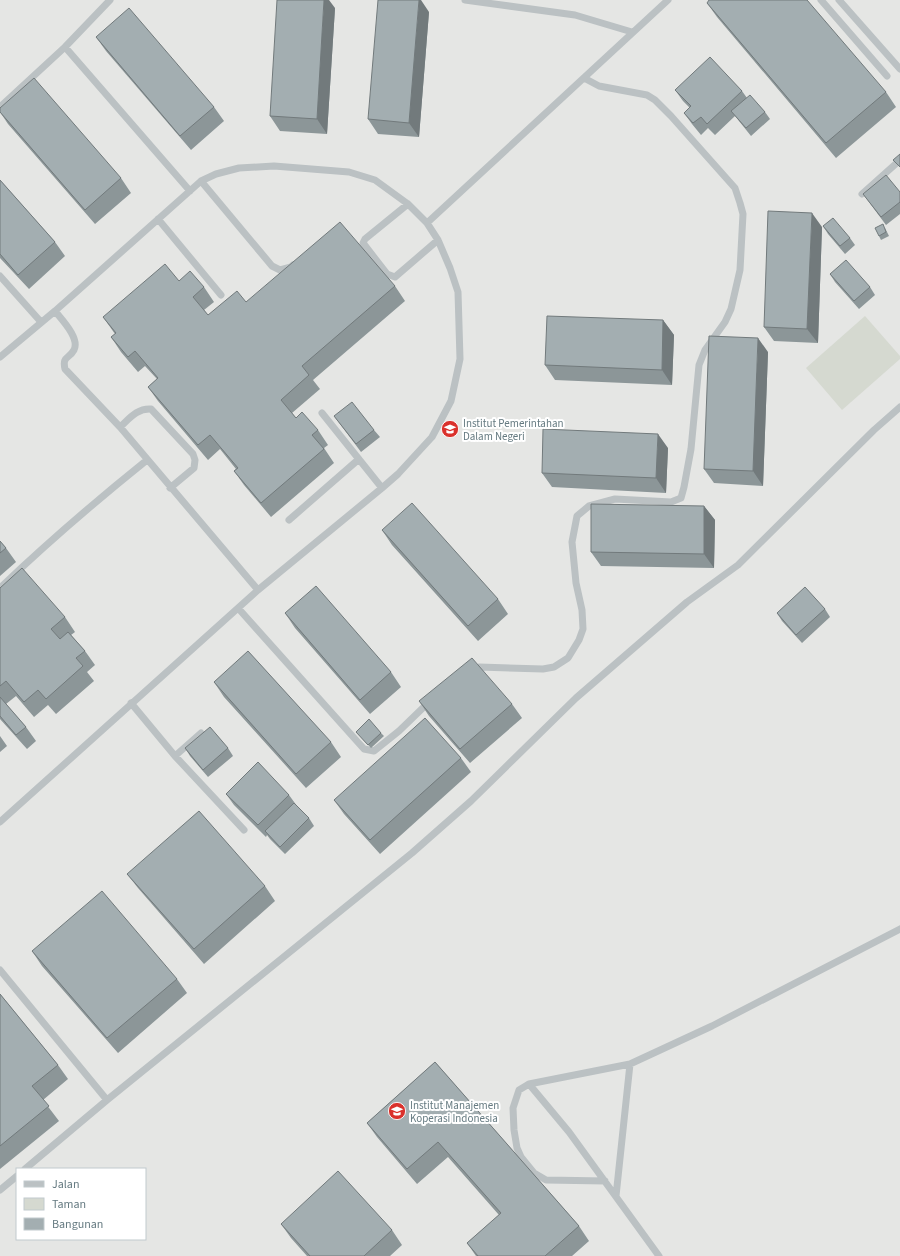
<svg xmlns="http://www.w3.org/2000/svg" width="900" height="1256" font-family="'Source Sans 3',sans-serif">
	<style>
		.built { fill: #e5e6e4; fill-rule: evenodd }
		.green { fill: #d5d9d0 }
		.lines { fill: none; stroke-linecap: round; stroke-linejoin: round }
		.minor { stroke: #bbc1c3; stroke-width: 7 }
		.wall { fill: #8c9698 }
		.shaded-wall { fill: #727a7c }
		.building { fill: #a3aeb1; stroke: #727a7c }
		.labels { text-anchor: middle; dominant-baseline: central; stroke-width: 4; stroke-linejoin: round; paint-order: stroke }
		.poi-label { font-size: 11px; fill: #657a81; stroke: #fff; text-anchor: start }
	</style>
	<rect width="100%" height="100%" fill="#f5f4f1"/>
	<path class="built" d="M0 0H900V1256H0ZM17 1169H145V1239H17Z"/>
	<path class="green" d="M865 316 900 356V359L842 410 806 368Z"/>
	<g class="lines">
		<path class="minor" d="M465 0 575 15 632 32
			M821 0 887 76
			M839 0 900 69
			M65 47 190 191
			M0 107 65 47 110 0
			M201 181 272 266 280 270 291 267 293 265
			M862 194 900 160
			M408 204 365 239 363 243 387 274 395 277 438 240
			M158 219 221 295
			M427 223 668 0
			M0 276 41 322
			M55 311C62 320 80 338 74 350 69 359 62 356 65 369L120 427 258 590
			M0 357 55 311 201 181 216 174 239 168 274 166 349 172 375 180 408 204 427 223 438 240 450 268 458 292 460 359 451 401 432 437 398 474 382 488 258 590 0 822
			M322 413 382 488
			M120 427C129 419 137 408 151 409L193 454 195 460 194 468 170 488
			M289 520 359 459
			M0 588C47 543 96 501 147 460
			M238 608 364 749 374 751 399 731 429 702
			M472 669 479 667 543 669 554 667 568 658 579 640 583 629 582 610 576 583 572 542 577 516 589 506 615 499 671 502 681 498 684 487 691 449 699 365 705 350 725 322 731 309 740 270 743 214 740 203 735 188 671 116 655 100 647 95 599 86 584 78
			M131 703 175 756 244 830
			M175 756 201 733
			M0 970 107 1100
			M529 1084 630 1064 712 1026 900 929
			M25 1169 107 1100 412 853 471 801 576 698 687 602 738 565 874 430 900 407
			M605 1181 546 1180 534 1173 521 1157 517 1148 514 1130 513 1108 519 1090 529 1084 569 1132 659 1256
			M0 1190 17 1176
			M616 1196 630 1064"/>
	</g>
	<path class="wall" d="M707 3 886 92 896 107 836 158 717 17Z
		M335 8 327 134 280 131 270 116Z
		M429 12 419 137 378 134 368 119Z
		M96 37 214 107 224 121 191 150 106 51Z
		M675 90 742 91 747 98 765 112 770 119 751 136 735 116 715 135 708 128 701 135 692 124 684 113 690 108 683 101Z
		M0 108 121 178 131 193 95 224 8 124 0 112Z
		M0 180 55 242 65 256 29 289 0 258Z
		M900 192V214L886 225 863 194Z
		M823 226 850 238 855 245 845 254 828 234Z
		M822 227 818 343 774 341 764 327Z
		M885 228 889 236 881 240 879 236Z
		M830 274 870 287 875 295 859 309 835 282Z
		M179 281 204 287 214 302 204 310 208 315 246 302 395 286 405 301 313 380 320 389 292 413 296 418 318 430 328 445 324 448 334 463 271 517 244 485 234 471 236 469 220 449 208 460 158 401 148 387 157 379 145 366 138 372 121 352 111 337 115 334 103 317Z
		M663 320 674 335 672 385 555 380 545 365Z
		M768 352 763 486 714 483 704 469Z
		M334 416 374 430 380 437 361 452Z
		M668 448 666 493 552 487 542 473Z
		M704 506 715 520 714 568 601 566 591 552Z
		M382 530 498 599 508 614 478 641 392 545Z
		M0 541 6 548 16 562 0 576Z
		M0 588 65 617 75 632 71 635 85 651 95 665 87 672 94 681 56 714 48 705 34 717 16 696 6 704 26 727 36 741 27 749 0 719Z
		M825 609 830 617 802 643 782 621 777 613Z
		M285 613 391 672 401 687 370 714 295 628Z
		M214 682 331 742 341 757 306 788 224 697Z
		M419 701 512 704 522 718 470 763 429 716Z
		M356 732 381 733 384 736 371 748 359 735Z
		M0 736 7 746 0 752Z
		M185 748H228L233 756 208 777 190 756Z
		M461 758 471 772 380 854 344 814 334 800Z
		M226 794 289 795 297 806 309 818 314 826 285 854 270 839 267 835 266 837 234 805Z
		M127 874 265 886 275 901 204 964 138 888Z
		M32 951 177 979 187 993 118 1053 42 966Z
		M0 994 58 1065 68 1079 43 1100 59 1121 0 1169Z
		M435 1062 579 1226 589 1241 572 1256H476L467 1243 499 1215 448 1157 417 1184 377 1137 367 1123Z
		M281 1224 392 1230 402 1245 390 1256H307L291 1238Z"/>
	<path class="shaded-wall" d="M324 0H329L335 8 327 134 317 119Z
		M419 0H421L429 12 419 137 409 123Z
		M812 213 822 227 818 343 807 329Z
		M663 320 674 335 672 385 662 370Z
		M758 338 768 352 763 486 753 471Z
		M658 434 668 448 666 493 656 478Z
		M704 506 715 520 714 568 704 554Z"/>
	<path class="building" d="M277 0H324L317 119 270 116Z
		M378 0H419L409 123 368 119Z
		M709 0H807L886 92 826 143 707 3Z
		M129 8 214 107 180 136 96 37Z
		M710 57 742 91 707 124 701 117 693 123 684 113 691 106 675 90Z
		M34 78 121 178 85 210 0 112V108Z
		M750 95 765 112 746 128 731 111Z
		M900 154V167L893 160Z
		M886 175 900 192V202L881 217 863 194Z
		M0 180 55 242 18 275 0 254Z
		M768 211 812 213 807 329 764 327Z
		M833 218 850 238 840 246 823 226Z
		M340 222 395 286 302 366 309 375 281 400 296 418 302 412 318 430 312 435 324 449 261 503 234 471 238 468 210 435 198 445 148 387 158 378 135 351 128 357 111 337 116 333 103 317 165 264 179 281 190 271 204 287 193 297 208 315 237 291 246 302Z
		M883 224 886 232 879 236 875 228Z
		M846 260 870 287 854 301 830 274Z
		M547 316 663 320 662 370 545 365Z
		M709 336 758 338 753 471 704 469Z
		M352 402 374 430 356 444 334 416Z
		M543 429 658 434 656 478 542 473Z
		M412 503 498 599 468 626 382 530Z
		M591 504 704 506V554L591 552Z
		M0 541 6 548 0 553Z
		M22 568 65 617 51 629 60 639 68 632 85 651 76 658 83 666 46 699 38 690 24 702 6 681 0 686V588Z
		M316 586 391 672 360 700 285 613Z
		M805 587 825 609 796 635 777 613Z
		M248 651 331 742 296 774 214 682Z
		M472 658 512 704 460 749 419 701Z
		M0 697 26 727 16 735 0 716Z
		M425 718 461 758 370 840 334 800Z
		M369 719 381 733 368 745 356 732Z
		M210 727 228 748 203 770 185 748Z
		M258 762 289 795 258 825 226 794Z
		M294 803 309 818 280 847 265 831Z
		M199 811 265 886 194 949 127 874Z
		M102 891 177 979 107 1038 32 951Z
		M0 994 58 1065 32 1086 49 1106 0 1146Z
		M435 1062 579 1226 545 1256H478L467 1243 501 1213 438 1142 407 1169 367 1123Z
		M338 1171 392 1230 364 1256H310L281 1224Z"/>
	<defs>
		<symbol id="university-disc" viewBox="-11 -11 22 22"><circle r="9.5" fill="#da312c" stroke="#fff"/><path d="M0-5L7-2L0 1L-7-2ZM-4 1L0 2.5L4 1V4Q0 6-4 4Z" fill="#fff"/></symbol>
	</defs>
	<g fill-rule="evenodd">
		<use href="#university-disc" x="440" y="419" width="20" height="20"/>
		<use href="#university-disc" x="387" y="1101" width="20" height="20"/>
	</g>
	<g class="labels">
		<g class="poi-label">
			<text x="463" y="423">Institut Pemerintahan<tspan x="463" dy="13">Dalam Negeri</tspan></text>
			<text x="410" y="1105">Institut Manajemen<tspan x="410" dy="13">Koperasi Indonesia</tspan></text>
		</g>
	</g>
	<rect x="16" y="1168" width="130" height="72" fill="#ffffff" stroke="#c1cacd"/>
	<rect x="24" y="1181" width="20" height="6" fill="#bbc1c3" stroke="#c1cacd"/>
	<text x="52" y="1188" font-size="12" fill="#657a81">Jalan</text>
	<rect x="24" y="1198" width="20" height="12" fill="#d5d9d0" stroke="#c1cacd"/>
	<text x="52" y="1208" font-size="12" fill="#657a81">Taman</text>
	<rect x="24" y="1218" width="20" height="12" fill="#a3aeb1" stroke="#c1cacd"/>
	<text x="52" y="1228" font-size="12" fill="#657a81">Bangunan</text>
</svg>
